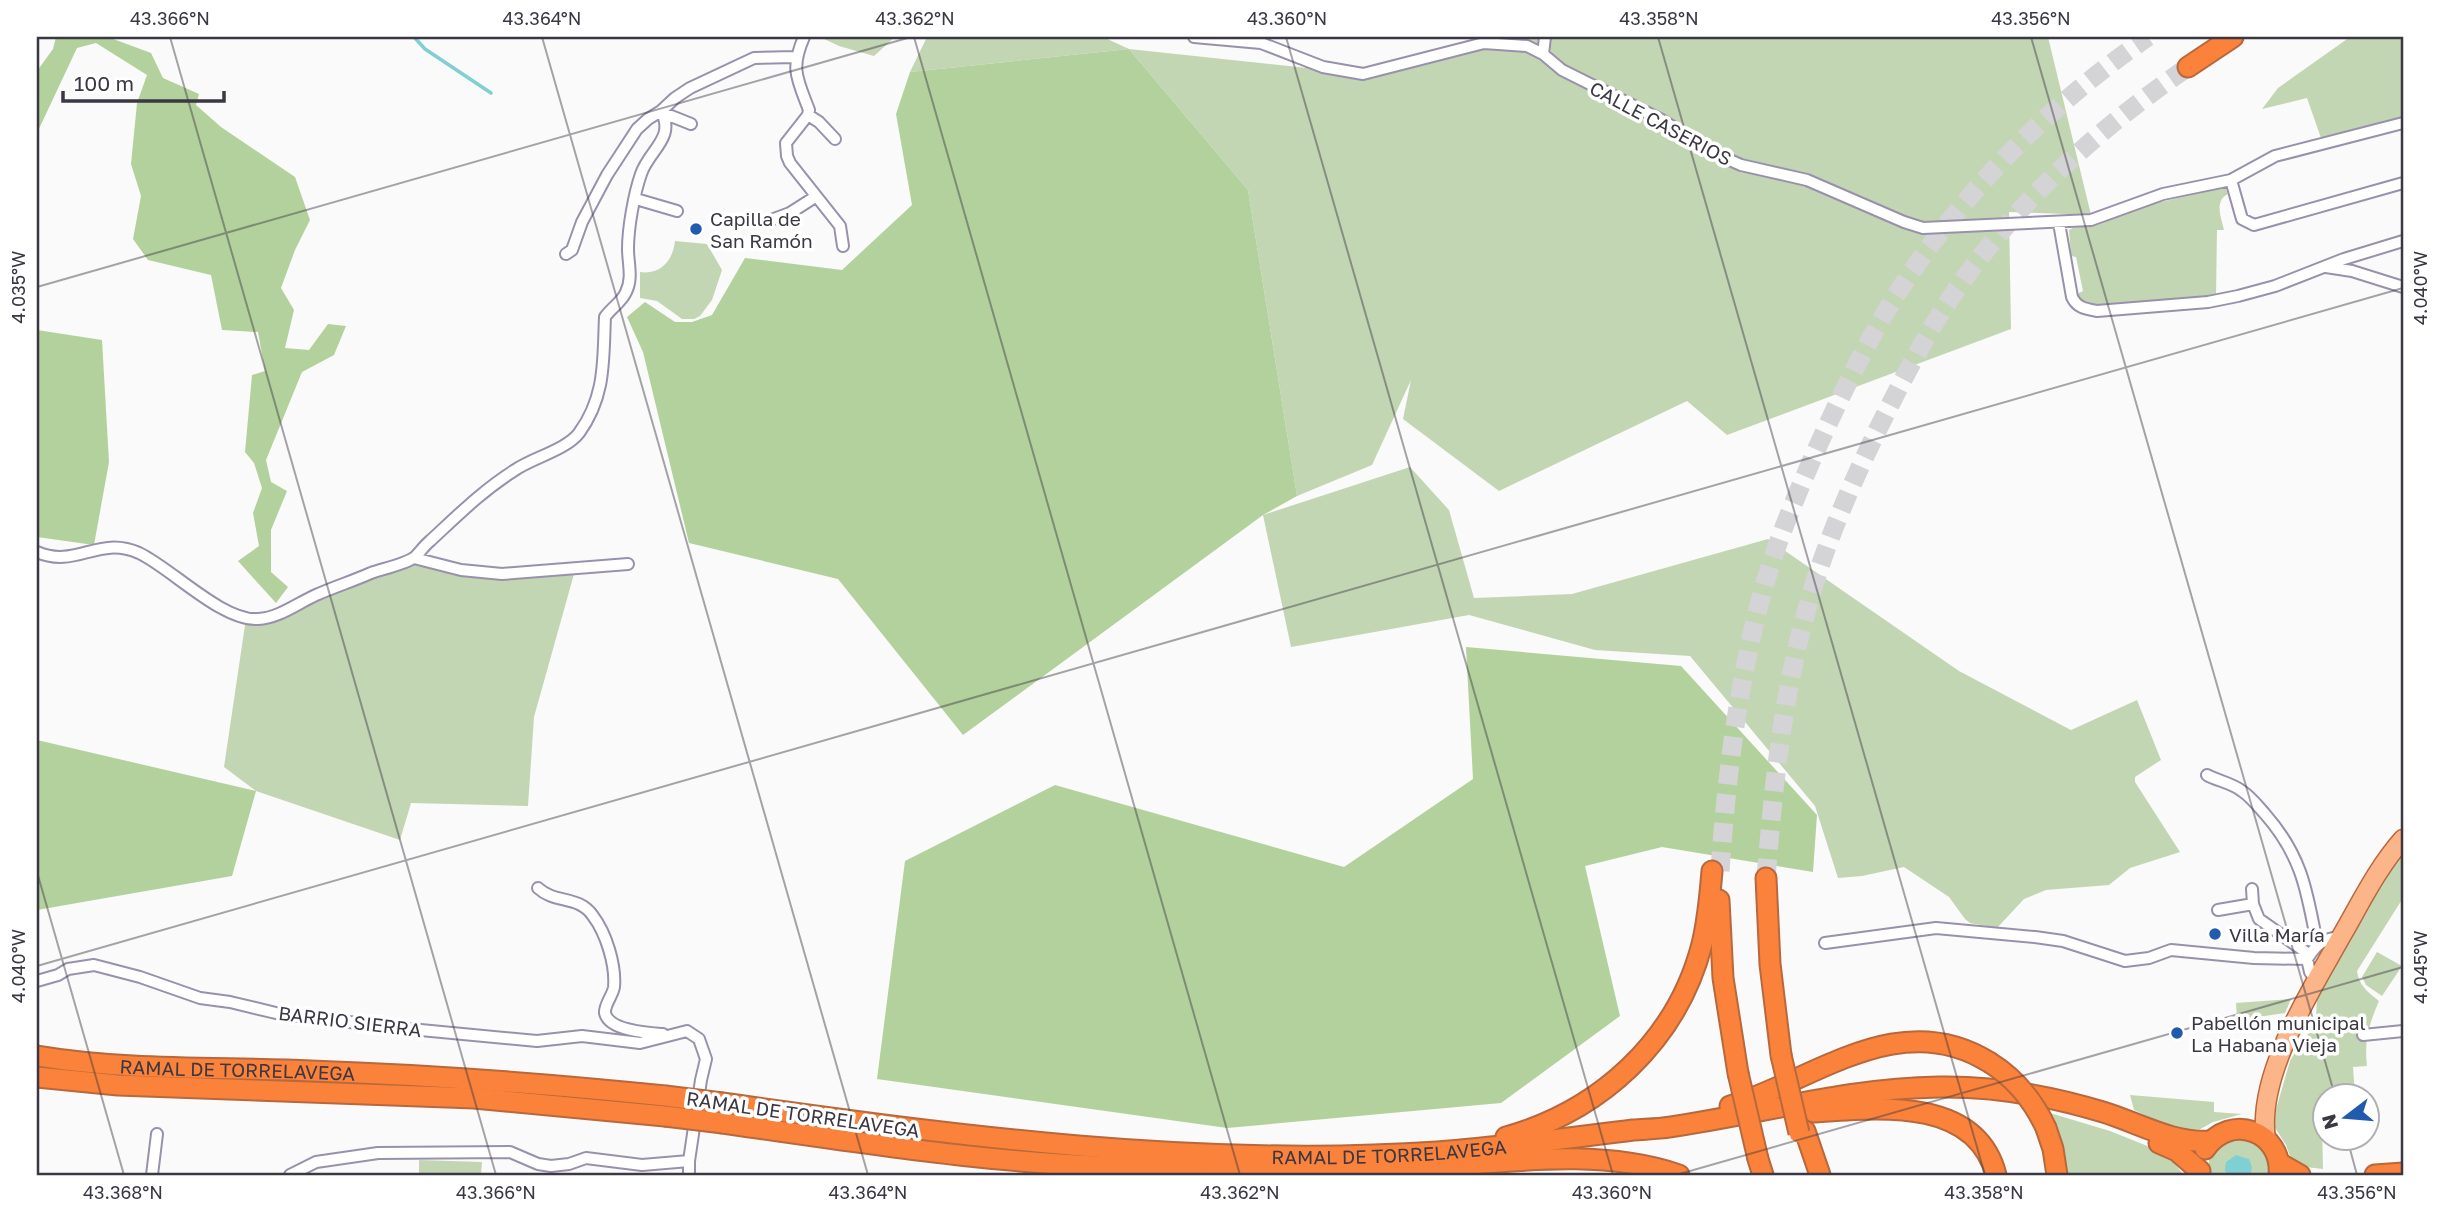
<svg xmlns="http://www.w3.org/2000/svg" width="2440" height="1212" font-family="'Golos Text',sans-serif">
	<style>
		.green { fill: #c3d6b3 }
		.forest { fill: #b3d19c }
		.water { fill: #80d0d3 }
		.lines { fill: none; stroke-linecap: round; stroke-linejoin: round }
		.stream { stroke: #80d0d3; stroke-width: 3.5 }
		.highway-tunnel { stroke: #d4d3d5; stroke-width: 19; stroke-dasharray: 19 10; stroke-linecap: butt }
		.street-casing { stroke: #9991ac; stroke-width: 14 }
		.primary-casing { stroke: #b7683d; stroke-width: 21 }
		.highway-casing { stroke: #b7683d; stroke-width: 23 }
		.street { stroke: #fff; stroke-width: 10 }
		.primary { stroke: #fcb489; stroke-width: 18 }
		.highway { stroke: #fa823a; stroke-width: 19 }
		.highway-bridge-casing { stroke: #b7683d; stroke-width: 23; stroke-linecap: butt }
		.highway-bridge { stroke: #fa823a; stroke-width: 19 }
		.ticks { fill: none; stroke: #3b3743; stroke-width: 2; stroke-opacity: 0.45 }
		.poi-dot { fill: #205bad; stroke: #fff; stroke-width: 2.5 }
		.labels { text-anchor: middle; dominant-baseline: central; stroke-width: 7; stroke-linejoin: round; paint-order: stroke }
		.street-label { font-size: 19px; fill: #3b3743; stroke: #fff }
		.poi-label { font-size: 19px; fill: #3b3743; stroke: #fff; text-anchor: start }
		.neatline { fill: none; stroke: #3b3743; stroke-width: 2.5 }
		.ticks-label { font-size: 18px; text-anchor: middle; fill: #3b3743 }
	</style>
	<rect width="100%" height="100%" fill="#fafafa"/>
	<path class="green" d="M820 37H895L874 56 839 46Z
		M927 37H1103L1129 49 1363 74 1481 37H2048L2091 215 2009 212 2011 329 1727 435 1687 401 1499 491 1403 419 1411 380 1372 465 1297 496 1248 190 1129 49 910 72Z
		M2350 37H2403V117L2321 138 2307 98 2262 109 2278 88Z
		M2225 187 2228 194C2214 201 2221 217 2224 230H2217L2216 296 2088 306 2079 299 2077 294 2083 291 2076 257 2071 256 2069 230 2073 228 2098 225 2144 206Z
		M675 241 707 244 722 270 712 300 700 316 694 319H682L657 301 640 298V272C661 275 673 260 675 241Z
		M1410 467 1449 510 1474 598 1572 594 1768 539 1959 671 2071 730 2137 700 2161 760 2135 777V782L2180 852 2130 868 2109 885 2046 890 2024 899 1997 928 1970 923 1965 919 1949 897 1904 867 1862 876 1838 878 1815 806 1690 656 1595 650 1469 615 1291 647 1263 515Z
		M414 564 574 574 534 717 528 806 411 803 400 840 256 791 224 767 245 625 262 624 309 602Z
		M2403 853V898L2357 971C2359 986 2368 992 2379 1001 2369 1024 2364 1041 2367 1066L2353 1067 2355 1096H2324V1118L2322 1123 2323 1169 2297 1166 2291 1159 2286 1145 2272 1123 2290 1061 2296 1051 2305 1040 2316 1017 2317 1000 2386 877Z
		M2377 952 2402 966 2382 996 2366 985 2362 977Z
		M2291 999 2285 1013 2237 1020 2236 1003Z
		M2130 1095 2214 1102V1112L2242 1114 2213 1122 2195 1132 2174 1129 2134 1110Z
		M2050 1113 2110 1131 2155 1149 2153 1152 2173 1162 2184 1175H2066L2064 1159Z
		M2244 1138C2261 1145 2270 1155 2268 1175H2209C2205 1149 2221 1141 2244 1138Z
		M419 1160 482 1162 481 1175H419Z"/>
	<path class="forest" d="M56 37H108L151 53 163 78 199 94 196 105 221 127 295 177 310 220 295 250 281 288 294 310 285 348 309 350 328 324 346 326 334 355 302 372 266 460 271 482 287 491 271 530V572L288 587 276 603 238 561 259 546 253 513 262 488 254 463 245 452 252 375 265 371 258 332 222 330 211 275 148 260 133 239 141 196 131 164 137 103 147 75 96 43 77 48 37 133V71L53 49Z
		M1129 49 1248 190 1297 496 1263 515 963 735 838 579 689 543 643 352 627 317 645 302 675 322H692L712 315 745 258 842 270 912 205 896 114 910 72Z
		M37 330 102 340 109 462 94 545 37 537Z
		M1466 647 1681 666 1817 815 1813 872 1662 847 1585 866 1620 1016 1501 1103 1227 1128 877 1079 905 861 1055 785 1344 867 1473 779Z
		M37 740 256 791 232 876 37 910Z"/>
	<path class="water" d="M2236 1155 2249 1159 2252 1167 2251 1175H2227L2225 1170 2226 1162Z"/>
	<g class="lines">
		<path class="stream" d="M414 37 425 49 491 93"/>
		<path class="highway-tunnel" d="M1720 871C1726 781 1737 692 1759 605 1773 550 1795 498 1818 446 1843 391 1870 334 1904 283 1968 187 2053 102 2148 37
			M1766 878C1773 790 1782 701 1805 616 1822 551 1849 489 1878 429 1903 379 1927 331 1959 286 2020 199 2101 127 2188 67"/>
		<defs>
			<path id="street" d="M804 37C790 69 797 78 809 110L808 115 786 143 787 156 790 163 840 226 843 246
				M1194 37 1261 43 1323 67 1363 74 1484 43 1527 46 1543 54 1562 70 1660 119 1723 157 1741 165 1807 180 1904 222 1923 228 2091 220 2163 194 2231 180 2275 156 2403 123
				M1543 54 1545 37
				M808 115 819 122 835 139
				M664 116H671L691 124
				M2231 180 2242 219 2254 225 2403 183
				M636 199 677 211
				M771 220 790 213 815 197
				M2059 223 2072 297C2077 308 2086 309 2097 311L2208 302 2238 296 2275 286 2344 259 2403 241
				M566 254 572 250 582 222 607 175 637 129 648 119 661 111 675 98 690 88 754 58 795 57
				M2326 267 2352 271 2403 287
				M37 552C76 569 98 535 139 553 171 568 223 622 258 619 279 618 298 603 316 595 334 587 353 581 371 573 382 569 406 564 415 557 420 552 424 546 430 541 457 516 483 490 515 470 532 458 566 450 579 433 606 396 603 360 605 317 611 308 622 302 626 292 633 278 628 263 628 249 628 228 634 194 641 174 649 150 676 138 661 111
				M414 558 461 570 502 574 628 564
				M2207 775C2218 781 2232 783 2242 791 2251 797 2258 806 2265 814 2302 856 2307 891 2317 944
				M538 888C555 904 579 895 593 916 606 933 616 965 614 987 613 995 604 1005 605 1013 609 1031 649 1033 663 1034
				M2252 889 2253 904 2259 919 2310 955
				M2218 910 2253 904
				M1825 943 1936 928 2035 937 2063 941 2125 961 2149 958 2171 950 2254 958 2307 959
				M2315 979 2310 972 2307 959C2316 945 2323 938 2341 937
				M37 981 58 975 68 969 94 965 140 977 200 998 230 1002 280 1014 410 1029 537 1041 582 1036 640 1043 687 1031 699 1039 706 1059 701 1080 689 1161V1175
				M2363 1035 2403 1031
				M152 1175 157 1134
				M290 1175 316 1162 378 1153 510 1152 538 1164 551 1166 569 1164 586 1158 642 1165 689 1161"/>
			<path id="primary" d="M2266 1139C2256 1075 2312 989 2342 935 2361 902 2378 867 2403 839"/>
			<g id="highway">
				<path d="M2188 67 2233 37"/>
				<path d="M1766 878 1770 964 1781 1055"/>
				<path d="M1719 900 1723 978 1738 1073"/>
				<path id="s1" d="M37 1056C127 1071 220 1067 311 1071 430 1075 547 1084 665 1096"/>
				<path d="M37 1077 118 1085 474 1098 665 1116"/>
				<path id="s2" d="M722 1103C958 1136 1198 1168 1437 1152 1503 1147 1568 1138 1633 1130 1645 1129 1658 1129 1670 1127 1760 1114 1848 1088 1939 1087 1995 1086 2050 1096 2103 1112 2139 1123 2173 1144 2211 1141"/>
				<path d="M1730 1106C1814 1080 1899 1006 1989 1062"/>
				<path d="M1814 1112C1875 1108 1976 1096 1996 1175"/>
				<path d="M723 1123C869 1144 1021 1168 1168 1168 1188 1168 1207 1166 1227 1166"/>
				<path d="M2046 1128 2053 1149 2057 1175"/>
				<path d="M1805 1131 1820 1175"/>
				<path d="M1506 1137C1600 1111 1677 1041 1702 944 1708 920 1710 895 1712 871"/>
				<path d="M2159 1143 2177 1151 2200 1171"/>
				<path d="M2205 1149C2230 1112 2283 1131 2279 1175"/>
				<path d="M1758 1159 1763 1175"/>
				<path d="M2279 1163 2300 1175"/>
				<path d="M1214 1172C1277 1172 1339 1172 1402 1169 1492 1165 1592 1145 1679 1175"/>
				<path d="M2375 1175 2403 1173"/>
			</g>
		</defs>
		<use href="#street" class="street-casing"/>
		<use href="#primary" class="primary-casing"/>
		<use href="#highway" class="highway-casing"/>
		<use href="#street" class="street"/>
		<use href="#primary" class="primary"/>
		<use href="#highway" class="highway"/>
		<defs>
			<path id="highway-bridge" d="M1781 1055 1799 1133
				M1989 1062C2015 1078 2033 1100 2046 1128
				M1738 1073 1758 1159
				M665 1096 722 1103
				M665 1116 723 1123"/>
		</defs>
		<use href="#highway-bridge" class="highway-bridge-casing"/>
		<use href="#highway-bridge" class="highway-bridge"/>
	</g>
	<path class="ticks" d="M170 37 496 1175M542 37 868 1175M914 37 1240 1175M1286 37 1613 1175M1658 37 1985 1175M2031 37 2335 1096M2403 37V38M37 287 911 37M37 872 124 1175M37 966 2403 288M2347 1138 2357 1175M1676 1175 2403 967"/>
	<g class="poi-dot">
		<circle cx="696" cy="229" r="7"/>
		<circle cx="2215" cy="934" r="7"/>
		<circle cx="2177" cy="1033" r="7"/>
	</g>
	<g class="labels">
		<g class="street-label">
			<text transform="translate(1661 123) rotate(28)">CALLE CASERIOS</text>
			<text transform="translate(350 1021) rotate(7)">BARRIO SIERRA</text>
			<text stroke="none"><textPath href="#s1" startOffset="201">RAMAL DE TORRELAVEGA</textPath></text>
			<text transform="translate(803 1114) rotate(8)">RAMAL DE TORRELAVEGA</text>
			<text stroke="none"><textPath href="#s2" startOffset="670">RAMAL DE TORRELAVEGA</textPath></text>
		</g>
		<g class="poi-label">
			<text x="710" y="218">Capilla de<tspan x="710" dy="22">San Ramón</tspan></text>
			<text x="2229" y="934">Villa María</text>
			<text x="2191" y="1022">Pabellón municipal<tspan x="2191" dy="22">La Habana Vieja</tspan></text>
		</g>
	</g>
	<rect width="2440" height="1212" fill="none" stroke="#ffffff" stroke-width="77"/>
	<g transform="translate(2346 1117) rotate(254)"><circle r="33" fill="#ffffff" stroke="#b1afb4" stroke-width="2"/>
	<path d="M0-5L12 26L0 18L-12 26Z" fill="#205bad"/>
	<text y="-10" font-size="19" font-weight="bold" text-anchor="middle" fill="#3b3743">N</text>
	</g>
	<path d="M63 91v10h161v-10" fill="none" stroke="#3b3743" stroke-width="3.5"/>
	<text x="74" y="91" font-size="21" fill="#3b3743" stroke="#ffffff" stroke-width="5" paint-order="stroke">100 m</text>
	<rect x="38" y="38" width="2364" height="1136" class="neatline"/>
	<g class="ticks-label">
		<text x="170" y="25">43.366°N</text>
		<text x="542" y="25">43.364°N</text>
		<text x="915" y="25">43.362°N</text>
		<text x="1287" y="25">43.360°N</text>
		<text x="1659" y="25">43.358°N</text>
		<text x="2031" y="25">43.356°N</text>
		<text transform="translate(19 287) rotate(-90)" y="6">4.035°W</text>
		<text transform="translate(2421 288) rotate(-90)" y="6">4.040°W</text>
		<text transform="translate(19 966) rotate(-90)" y="6">4.040°W</text>
		<text transform="translate(2421 967) rotate(-90)" y="6">4.045°W</text>
		<text x="123" y="1199">43.368°N</text>
		<text x="496" y="1199">43.366°N</text>
		<text x="868" y="1199">43.364°N</text>
		<text x="1240" y="1199">43.362°N</text>
		<text x="1612" y="1199">43.360°N</text>
		<text x="1984" y="1199">43.358°N</text>
		<text x="2357" y="1199">43.356°N</text>
	</g>
</svg>
